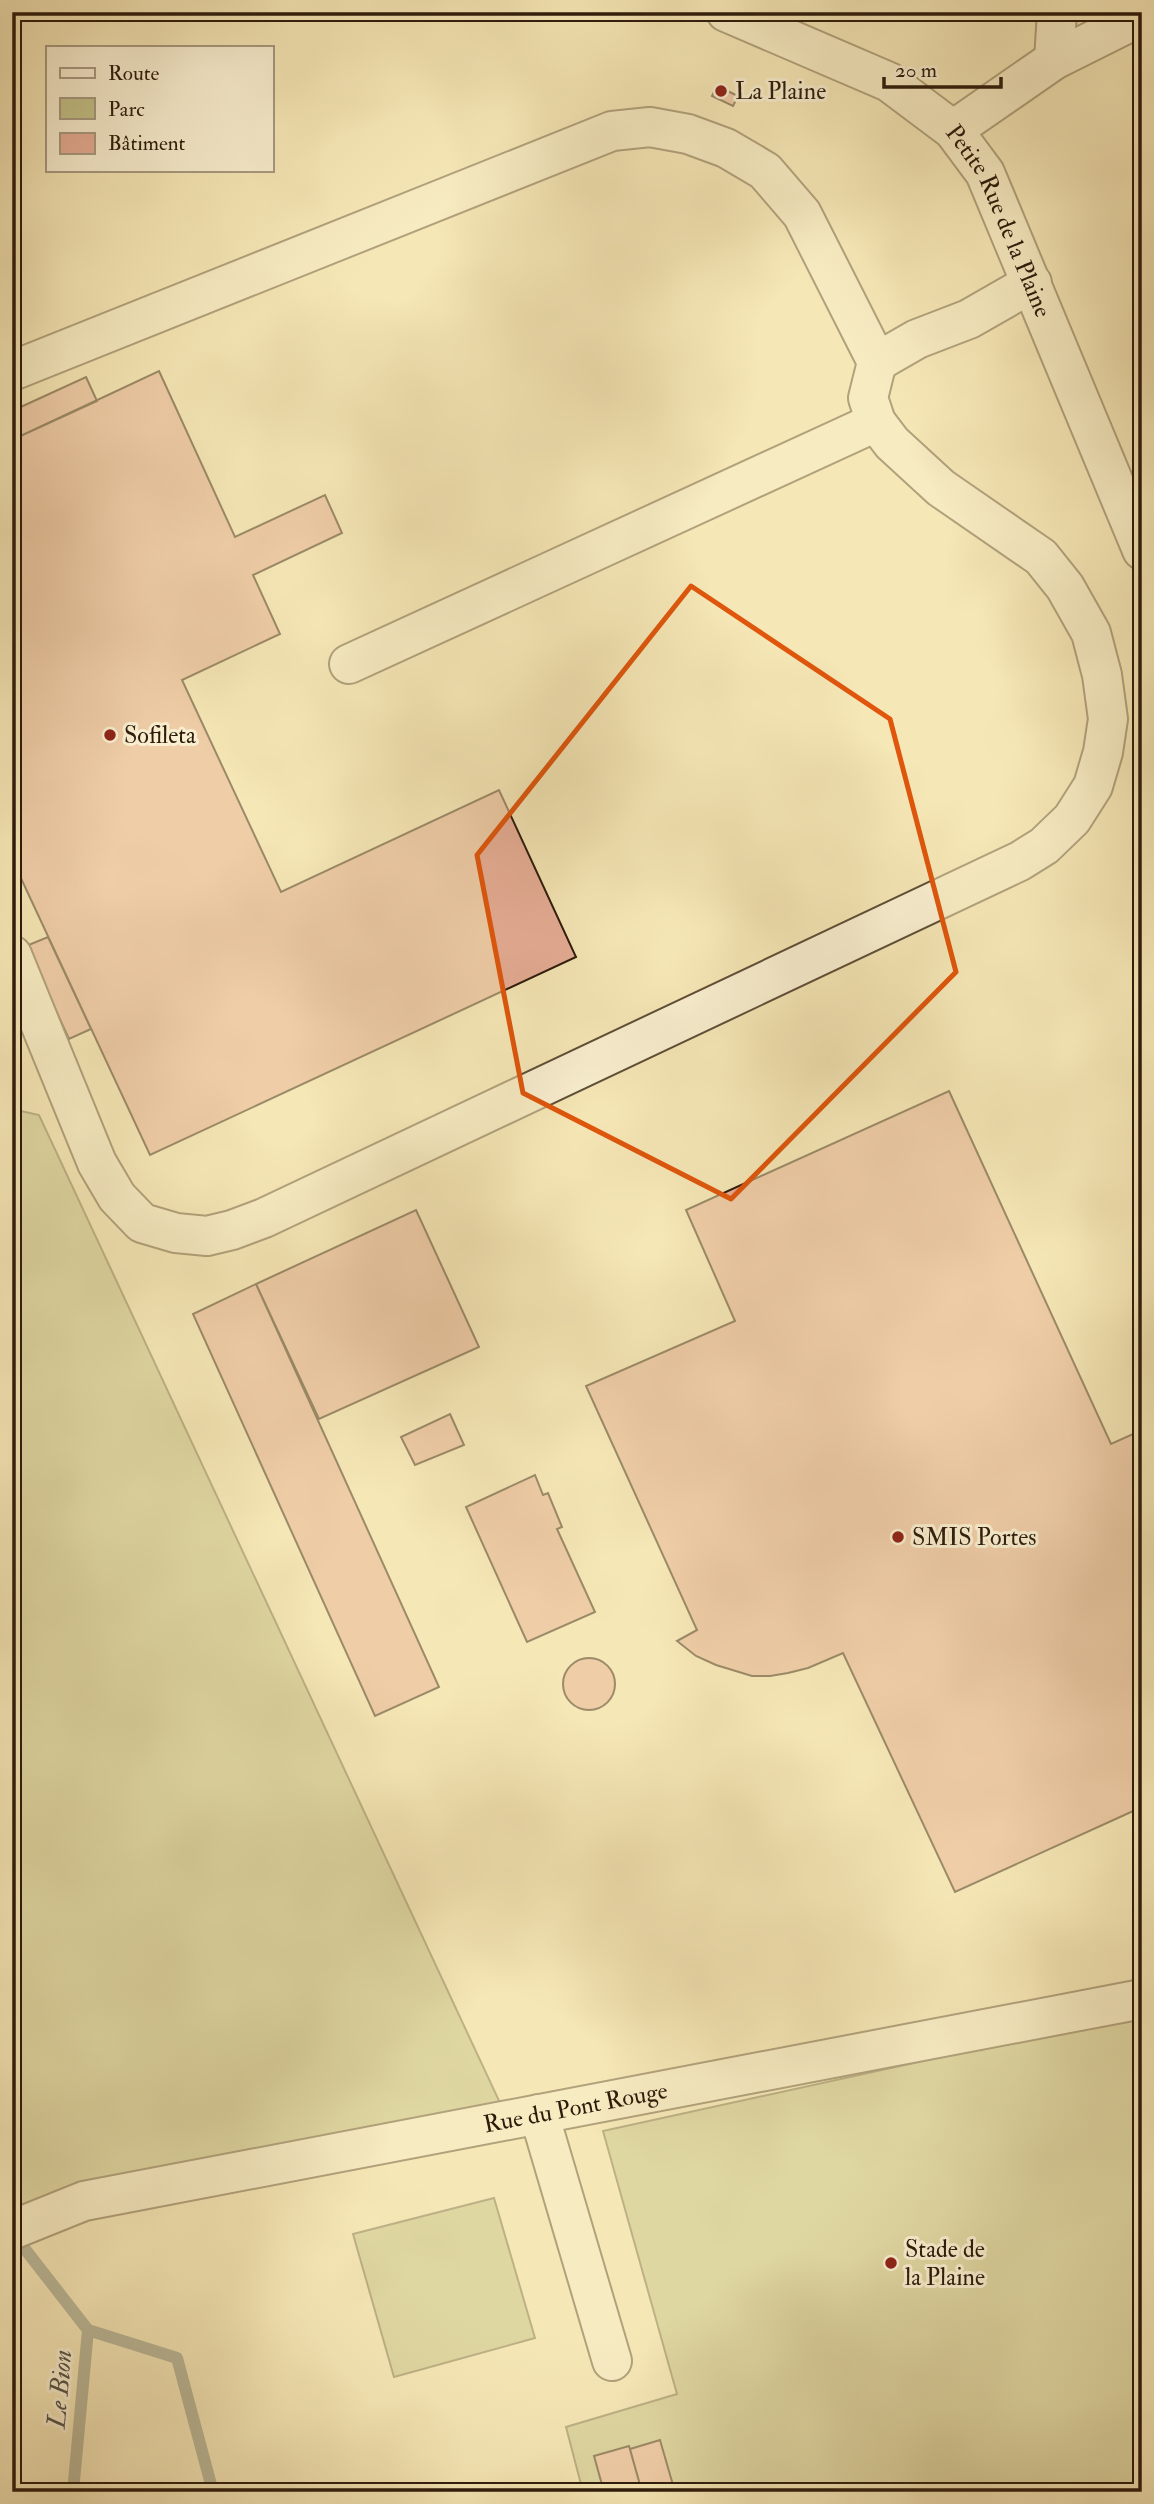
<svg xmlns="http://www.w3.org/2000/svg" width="1154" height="2504" font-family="'IM FELL Double Pica',serif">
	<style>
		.green { fill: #c3c389; stroke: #786f4a; stroke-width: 2 }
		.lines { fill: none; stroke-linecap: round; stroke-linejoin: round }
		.stream { stroke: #727d72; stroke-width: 12 }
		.building { fill: #e6ad95; stroke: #2d1b0b; stroke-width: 2 }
		.minor-casing { stroke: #5f4e36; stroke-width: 42 }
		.minor { stroke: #f9efd0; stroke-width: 38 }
		.marked { fill: none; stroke: #df560c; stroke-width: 5; stroke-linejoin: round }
		.poi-dot { fill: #8f2418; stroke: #f9efd0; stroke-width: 2.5 }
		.labels { text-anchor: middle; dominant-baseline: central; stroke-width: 6; stroke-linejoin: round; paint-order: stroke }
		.poi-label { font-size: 24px; fill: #2d1b0b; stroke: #f9efd0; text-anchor: start }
		.street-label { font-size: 24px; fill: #2d1b0b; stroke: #f9efd0 }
		.water-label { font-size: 26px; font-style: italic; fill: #555447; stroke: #f9efd0 }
	</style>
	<rect width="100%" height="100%" fill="#f6e7b6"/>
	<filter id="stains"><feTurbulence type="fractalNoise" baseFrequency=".00286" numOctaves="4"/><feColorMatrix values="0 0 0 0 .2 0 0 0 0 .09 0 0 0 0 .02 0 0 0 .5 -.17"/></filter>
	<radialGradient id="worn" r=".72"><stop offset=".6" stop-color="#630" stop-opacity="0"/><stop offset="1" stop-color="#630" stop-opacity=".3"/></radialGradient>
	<path class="green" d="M12 1109 39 1115 508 2120 12 2234Z
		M1142 2013V2492H583L566 2427 677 2394 603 2131Z
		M494 2198 535 2338 394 2377 353 2234Z"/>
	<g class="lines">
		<path class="stream" d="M14 2235 88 2330 73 2492
			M88 2330 177 2358 213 2492"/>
	</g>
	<path class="building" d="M717 86 738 96 733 106 712 96Z
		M159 371 235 537 325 495 342 533 253 575 280 634 182 680 281 892 499 790 576 957 150 1155 12 859V440Z
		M86 377 97 401 12 440V411Z
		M48 937 91 1029 69 1039 26 946Z
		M949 1091 1111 1444 1142 1430V1807L955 1892 843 1653 808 1668 788 1673 770 1676H752L716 1665 696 1656 677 1641 697 1630 586 1386 735 1321 686 1210Z
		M416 1210 479 1347 319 1419 256 1284Z
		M256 1284 439 1687 375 1716 193 1314Z
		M450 1414 464 1445 415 1465 401 1437Z
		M535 1475 543 1495 548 1493 562 1527 557 1529 595 1612 527 1642 466 1507Z
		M563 1684a26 26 0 1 1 52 0a26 26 0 1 1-52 0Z
		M660 2440 675 2492H642L630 2449Z
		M629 2446 642 2492H604L594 2456Z"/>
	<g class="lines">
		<defs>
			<g id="minor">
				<path id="s1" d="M726 12 889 82 953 130 985 173 1142 550"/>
				<path d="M1054 60 1057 12"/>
				<path d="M953 130 1054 60 1142 16"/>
				<path d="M877 362 917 339 969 319 1032 283"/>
				<path d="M12 371 612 131 650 127 688 134 726 148 765 171 802 214 877 362 868 398 876 422 892 443 941 488 1041 557 1065 587 1091 633 1102 675 1108 719 1103 752 1093 786 1072 819 1044 846 1020 861 264 1218 232 1230 207 1236 176 1233 142 1223 117 1197 97 1163 12 955"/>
				<path d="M349 664 876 422"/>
				<path d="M539 2114 612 2361"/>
				<path id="s2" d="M12 2230 84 2201 1142 1999"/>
			</g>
		</defs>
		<use href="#minor" class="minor-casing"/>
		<use href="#minor" class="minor"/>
	</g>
	<path d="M0 0H1154V2504H0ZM691 586 890 719 956 972 731 1199 523 1093 477 855Z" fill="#f6e7b6" fill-opacity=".55" fill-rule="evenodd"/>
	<path class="marked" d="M691 586 890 719 956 972 731 1199 523 1093 477 855Z"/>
	<g class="poi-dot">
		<circle cx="721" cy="91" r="7"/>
		<circle cx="110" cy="735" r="7"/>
		<circle cx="898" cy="1537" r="7"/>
		<circle cx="891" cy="2263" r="7"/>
	</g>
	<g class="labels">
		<g class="poi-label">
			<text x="735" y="91">La Plaine</text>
			<text x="124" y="735">Sofileta</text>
			<text x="912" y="1537">SMIS Portes</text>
			<text x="905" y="2249">Stade de<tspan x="905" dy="28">la Plaine</tspan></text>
		</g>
		<g class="street-label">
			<text stroke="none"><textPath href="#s1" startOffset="360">Petite Rue de la Plaine</textPath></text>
			<text stroke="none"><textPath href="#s2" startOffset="578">Rue du Pont Rouge</textPath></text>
		</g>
		<g class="water-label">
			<text transform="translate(60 2389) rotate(-85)">Le Bion</text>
		</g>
	</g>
	<rect width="1154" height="2504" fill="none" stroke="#f6e7b6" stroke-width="42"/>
	<rect x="14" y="14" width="1126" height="2476" fill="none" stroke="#2d1b0b" stroke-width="3.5"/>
	<rect x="21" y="21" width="1112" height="2462" fill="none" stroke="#2d1b0b" stroke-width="2"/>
	<rect x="46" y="46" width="228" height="126" fill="#f9efd0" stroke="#a79a81" stroke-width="2"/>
	<rect x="60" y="68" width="35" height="10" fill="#f9efd0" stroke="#a79a81" stroke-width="2"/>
	<text x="108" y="80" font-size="21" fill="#2d1b0b">Route</text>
	<rect x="60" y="98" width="35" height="21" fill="#c3c389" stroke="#a79a81" stroke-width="2"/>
	<text x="108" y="116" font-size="21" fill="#2d1b0b">Parc</text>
	<rect x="60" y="133" width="35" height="21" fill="#e6ad95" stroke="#a79a81" stroke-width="2"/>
	<text x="108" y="150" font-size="21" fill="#2d1b0b">Bâtiment</text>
	<path d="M884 77v10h117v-10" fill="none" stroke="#2d1b0b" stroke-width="3.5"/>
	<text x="895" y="77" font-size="21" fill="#2d1b0b" stroke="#f9efd0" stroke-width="5" paint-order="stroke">20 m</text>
	<rect width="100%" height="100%" filter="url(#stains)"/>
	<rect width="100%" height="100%" fill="url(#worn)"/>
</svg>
